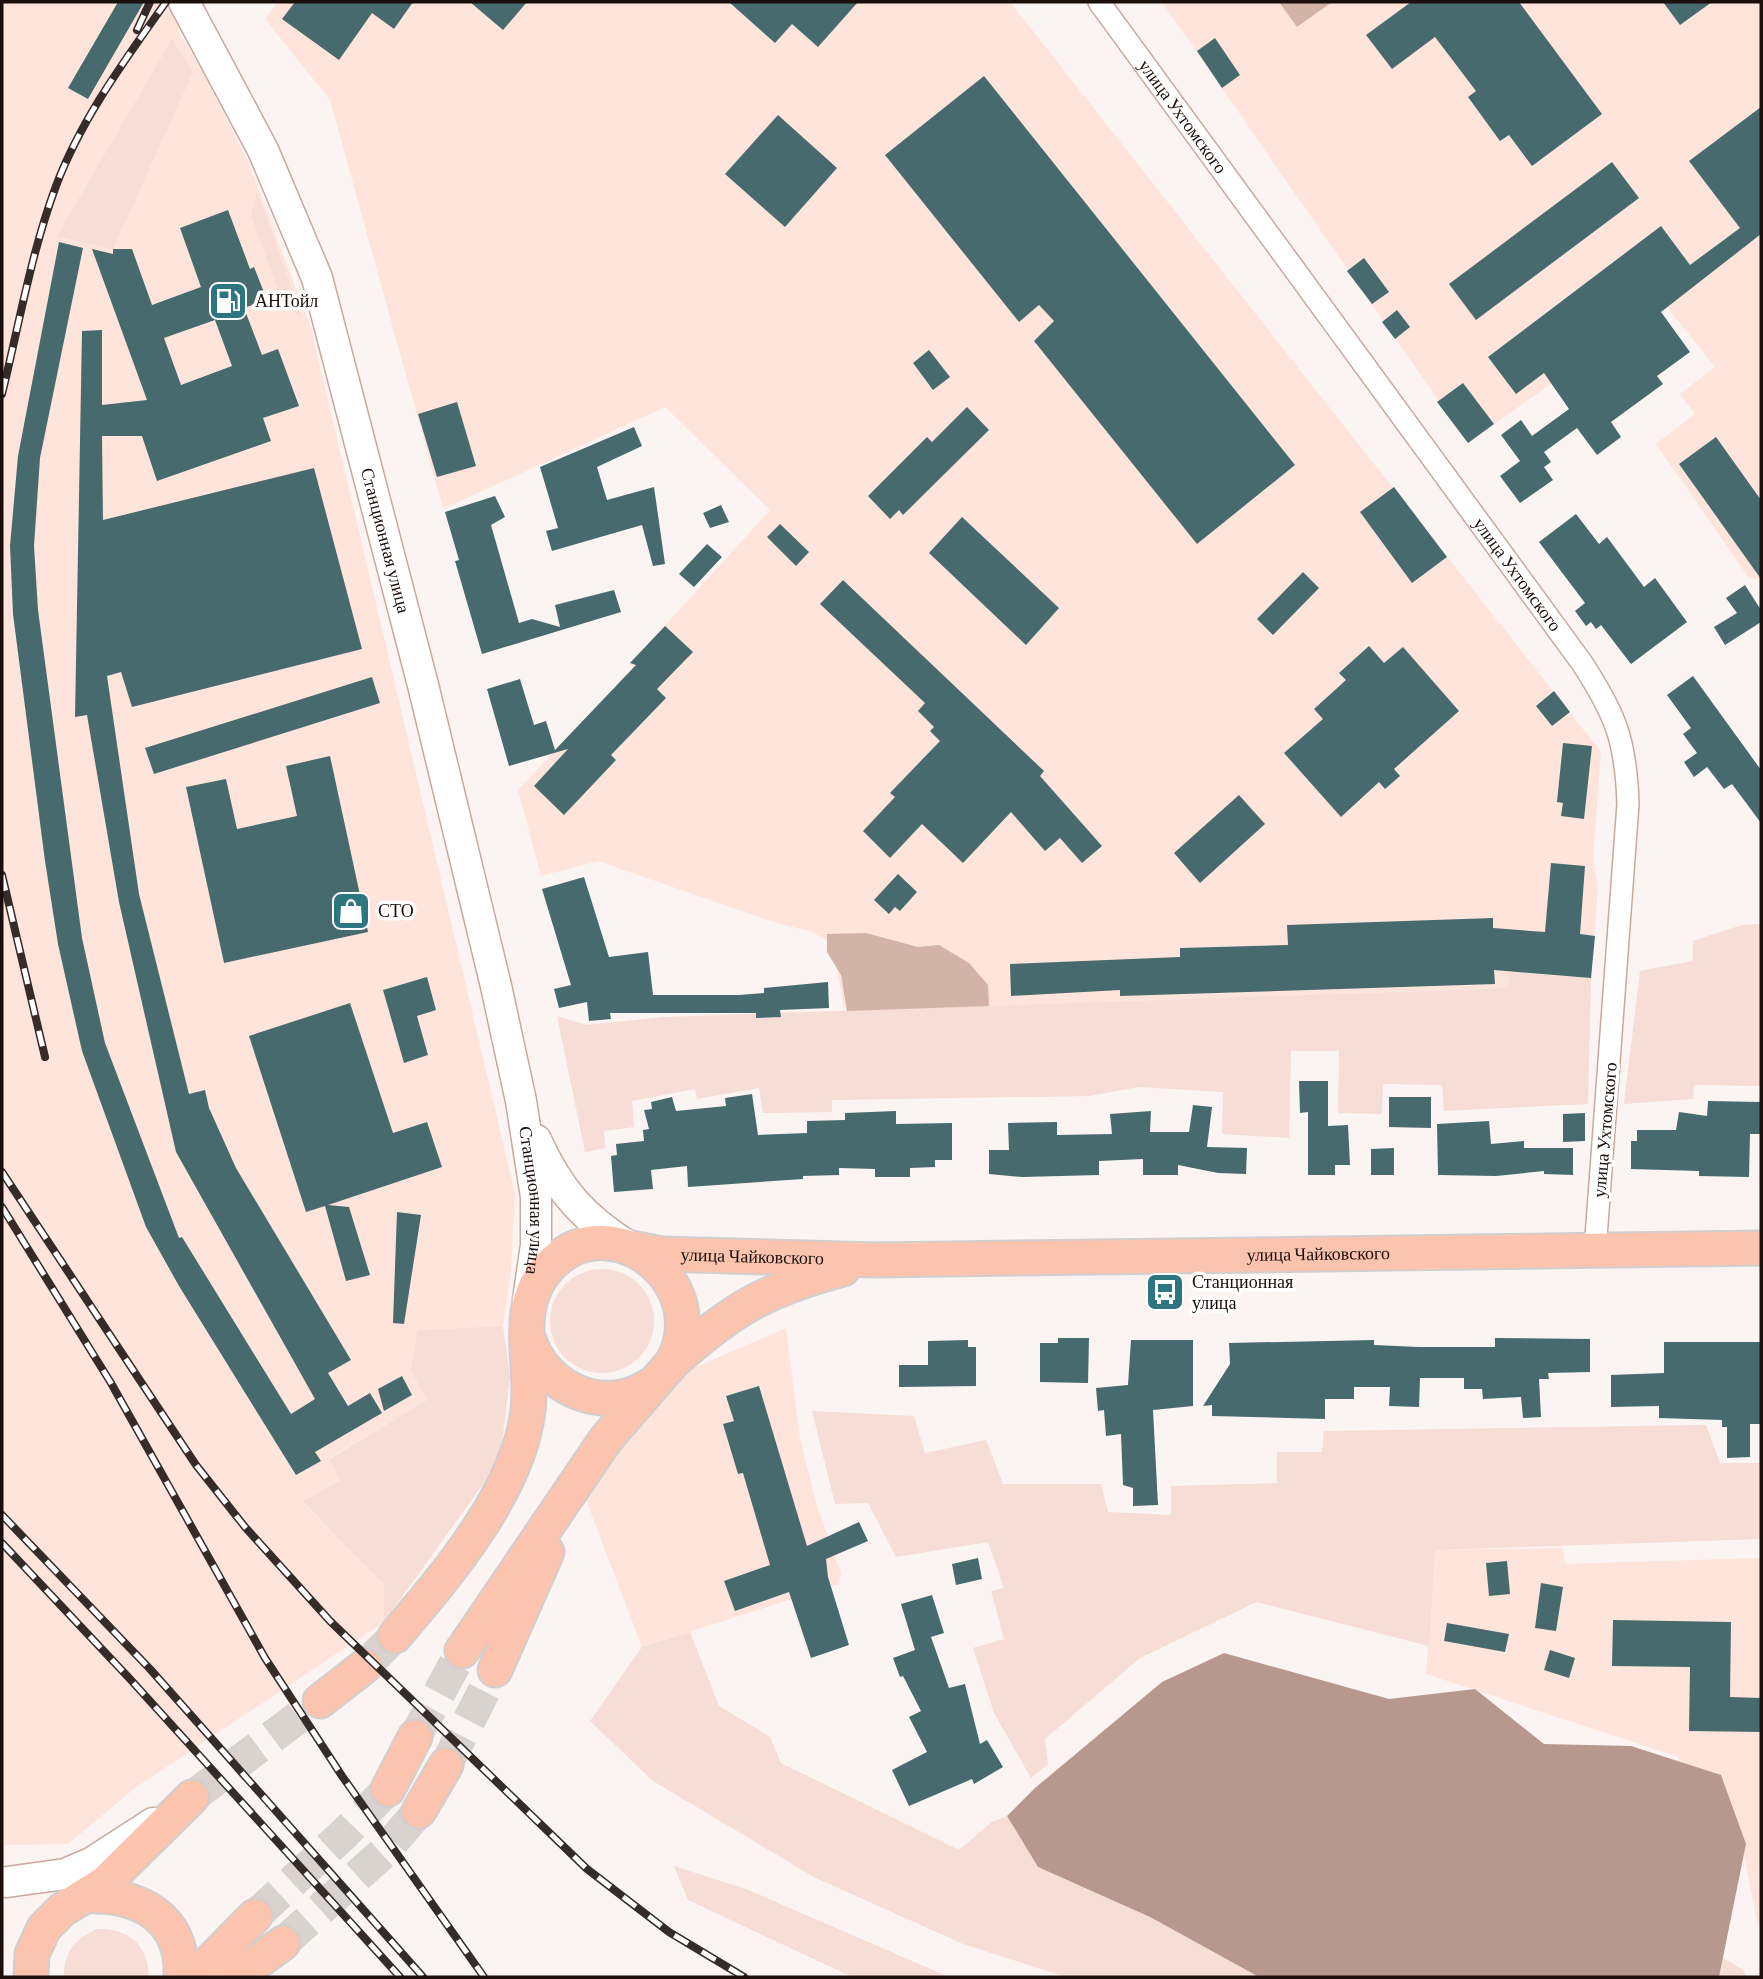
<svg xmlns="http://www.w3.org/2000/svg" width="1763" height="1979" font-family="'Crimson Pro',serif">
	<style>
		.built { fill: #fee4db }
		.green { fill: #f6ddd5 }
		.forest { fill: #d3b3a8 }
		.water { fill: #b8988e }
		.building { fill: #476a6f; fill-rule: evenodd }
		.lines { fill: none; stroke-linecap: round; stroke-linejoin: round }
		.primary-tunnel { stroke: #d9d2cf; stroke-width: 33; stroke-dasharray: 33 17; stroke-linecap: butt }
		.street-casing { stroke: #c9a99e; stroke-width: 24 }
		.secondary-casing { stroke: #c9a99e; stroke-width: 33 }
		.primary-casing { stroke: #d1cfce; stroke-width: 37 }
		.street { stroke: #fff; stroke-width: 21 }
		.secondary { stroke: #fff; stroke-width: 30 }
		.primary { stroke: #fcc3af; stroke-width: 33 }
		.rail-casing { stroke: #352b27; stroke-width: 8 }
		.rail { stroke: #fff; stroke-width: 5; stroke-dasharray: 16; stroke-linecap: butt }
		.labels { text-anchor: middle; dominant-baseline: central; stroke-width: 7; stroke-linejoin: round; paint-order: stroke }
		.street-label { font-size: 18px; fill: #1a0f0b; stroke: #fff }
		.poi-label { font-size: 18px; fill: #1a0f0b; stroke: #fff; text-anchor: start }
	</style>
	<rect width="100%" height="100%" fill="#fbf4f2"/>
	<path class="built" d="M2 2H176L185 18 177 30 201 69 248 162 311 328 515 1194 511 1270 503 1326 418 1330 417 1345 427 1400 329 1458 341 1480 304 1501 384 1585V1622L135 1788 68 1844 2 1845Z
		M278 2H1010L1601 752 1593 858 1598 887 1591 978 1509 972 1508 988 847 1011 844 1007 832 943 810 931 776 923 598 861 541 876 518 790 633 668 630 664 770 510 665 407 443 509 330 100 265 19Z
		M1162 2H1761V579L1749 578 1656 444 1695 414 1680 394 1715 367 1667 307 1618 336 1468 443Z
		M786 1328 800 1439 816 1503 841 1573 839 1584 642 1647 583 1492 682 1373Z
		M1563 1548 1565 1564 1761 1558V1924L1758 1925 1735 1811 1676 1756 1426 1674 1435 1550Z"/>
	<path class="green" d="M172 39 193 72 113 249 57 236Z
		M257 192 302 318 282 301 251 215Z
		M1761 924V1086L1694 1085 1693 1099 1624 1104 1640 971 1693 961V941L1742 925Z
		M1509 972 1591 978 1588 1104 1444 1111 1442 1085 1383 1084 1382 1114 1338 1113 1339 1051H1291L1289 1138 1222 1134 1223 1092 1138 1087 1090 1096 832 1100V1112L763 1113 759 1088 697 1099 695 1089 632 1101 634 1127 604 1131 605 1148 585 1152 557 1016 586 1025 663 1017 1508 988Z
		M550 1321a52 52 0 1 1 104 0a52 52 0 1 1-104 0Z
		M503 1326 510 1376 502 1444 491 1473 384 1622V1585L303 1501 341 1480 329 1459 427 1400 411 1371 418 1330Z
		M812 1411 914 1416 925 1453 986 1440 1003 1484H1101L1108 1512 1171 1515V1486L1277 1483V1452H1322L1324 1431 1706 1425 1720 1463H1759L1761 1433V1539L1435 1550 1429 1646 1256 1602 1140 1658 1045 1739 1048 1764 1031 1778 994 1713 973 1648 1004 1639 991 1591 1004 1588 988 1542 896 1557 868 1503 835 1504Z
		M690 1632 719 1706 770 1737 781 1763 959 1850 992 1822 1007 1816 1038 1867 1150 1917 1259 1977H1066L963 1944 814 1877 653 1781 590 1721 642 1647Z
		M674 1866 746 1889 949 1977H852L688 1900Z
		M97 1929C129 1928 148 1945 149 1977H64C64 1952 75 1939 97 1929Z
		M1723 1958 1742 1969 1747 1977H1719Z"/>
	<path class="forest" d="M1279 2H1332L1297 27Z
		M866 933 918 947 939 945 969 963 988 985 989 1006 847 1011 841 975 827 952V934Z"/>
	<path class="water" d="M1224 1653 1389 1699 1475 1689 1544 1744 1631 1746 1721 1775 1746 1844 1719 1977H1259L1150 1917 1038 1867 1007 1816 1035 1788 1162 1682Z"/>
	<path class="building" d="M118 2H144L88 99 68 88Z
		M295 2H413L394 29 372 13 339 60 282 19Z
		M470 2H527L503 30Z
		M729 2H858L818 47 792 24 775 43Z
		M1411 2H1519L1602 114 1532 166 1509 135 1500 141 1468 97 1476 91 1435 37 1392 69 1366 35Z
		M1663 2H1712L1680 25Z
		M1215 38 1240 75 1222 88 1197 51Z
		M984 76 1295 465 1197 544 1034 341 1054 321 1039 305 1019 322 885 155Z
		M1761 107V234L1661 312 1690 352 1657 376 1663 384 1611 422 1621 437 1597 455 1577 428 1544 452 1551 462 1544 467 1553 480 1520 503 1500 476 1520 461 1501 435 1521 420 1532 436 1569 409 1544 373 1516 394 1488 357 1661 226 1690 265 1740 228 1689 161Z
		M778 115 837 168 785 227 725 174Z
		M1612 162 1639 198 1476 320 1449 284Z
		M228 210 250 269 254 267 267 300 244 308 262 355 278 349 299 406 263 418 271 441 157 481 142 436H102L103 520 314 468 362 649 132 707 121 672 107 676 139 894 189 1094 205 1090 209 1108 236 1168 351 1360 328 1373 348 1406 370 1393 382 1413 315 1452 321 1461 296 1475 179 1286 146 1227 82 1051 58 944 45 861 13 614 10 546 18 456 59 242 83 248 40 458 34 546 38 610 82 938 105 1043 179 1238 182 1237 291 1414 315 1399 176 1152 119 902 87 715 75 717 82 331 102 330V405L147 400 92 249 113 254V249H132L152 305 201 287 180 228ZM215 320 232 366 181 385 164 338Z
		M1364 258 1389 292 1372 304 1347 271Z
		M1397 310 1410 327 1395 339 1382 322Z
		M929 350 950 377 933 390 913 363Z
		M1463 383 1494 424 1468 443 1437 402Z
		M457 402 476 466 437 477 418 414Z
		M967 407 989 430 903 515 899 510 890 519 868 496 927 437 932 442Z
		M634 427 642 446 597 467 607 500 654 487 665 564 653 566 642 525 552 551 546 531 558 528 540 467Z
		M1716 437 1761 500V579L1679 464Z
		M1394 487 1447 557 1412 583 1360 512Z
		M495 496 505 517 491 525 519 623 532 619 560 627 555 605 614 590 621 612 482 654 455 561 459 560 445 512Z
		M721 505 729 522 710 528 703 513Z
		M1576 514 1599 544 1607 537 1644 587 1655 578 1687 622 1631 664 1601 625 1596 629 1591 622 1586 626 1575 611 1585 603 1539 542Z
		M962 517 1059 608 1026 645 929 553Z
		M780 524 809 552 796 566 767 537Z
		M707 544 722 557 694 587 679 574Z
		M1303 572 1319 588 1273 635 1257 619Z
		M843 580 1044 771 1040 776 1102 846 1082 863 1060 838 1045 851 1011 812 963 863 922 824 890 858 863 831 895 797 890 793 940 741 930 731 934 727 918 711 925 703 820 604Z
		M1745 585 1761 610V622L1725 645 1714 627 1737 613 1726 598Z
		M665 626 693 652 657 689 666 698 611 755 616 760 564 815 534 786 568 749 509 766 487 689 520 679 534 725 546 721 555 750 636 665 630 663Z
		M1369 646 1384 663 1403 647 1459 711 1394 769 1400 776 1385 789 1379 782 1341 817 1284 753 1323 719 1314 709 1346 680 1339 673Z
		M1693 676 1761 770V823L1732 784 1724 789 1707 767 1694 777 1684 762 1697 753 1683 734 1691 728 1667 695Z
		M372 677 380 703 154 774 145 748Z
		M1554 691 1570 712 1552 726 1536 706Z
		M1563 743 1592 746 1584 819 1561 816 1563 803 1557 802Z
		M330 756 368 932 224 963 186 787 226 779 237 829 297 816 286 766Z
		M1239 795 1265 824 1200 883 1174 853Z
		M1551 863 1585 866 1580 934 1595 936 1591 978 1494 970 1495 984 1120 996V990L1011 996 1010 964 1180 957V948L1288 945 1287 925 1493 918V928L1545 932Z
		M898 874 917 892 900 911 895 907 889 914 874 900Z
		M584 877 609 957 648 952 653 995H739L764 993V988L828 982 829 1008 780 1010 781 1017 756 1018V1013H610L611 1019 589 1021 587 1002 559 1008 554 989 571 985 542 889Z
		M427 977 436 1010 417 1016 428 1055 404 1063 383 990Z
		M350 1003 393 1133 427 1122 442 1167 328 1205 349 1207 370 1275 346 1281 325 1206 306 1212 249 1036Z
		M1299 1081H1328V1126L1348 1125 1350 1165H1335V1175H1308V1112L1300 1113Z
		M752 1094 758 1135 807 1133V1121L845 1120V1113L896 1111V1124L952 1123V1160H935V1167L910 1168V1177H875V1169L839 1168V1175L803 1176V1179L688 1187 687 1166 651 1170 653 1189 614 1192 611 1156 617 1155 616 1144 644 1141 643 1130 649 1129 644 1110 652 1109 651 1102 672 1097 676 1111 726 1106 725 1098Z
		M1389 1097H1431V1128L1389 1127Z
		M1708 1101 1761 1102V1134H1750L1749 1177 1699 1176V1171L1631 1169V1141H1637V1130H1676L1679 1112 1707 1116Z
		M1193 1105 1212 1107 1207 1147 1247 1148 1246 1174 1218 1173 1178 1165V1175H1143V1159L1099 1161V1175L1022 1177 989 1174V1150H1009L1008 1123 1057 1122V1135L1112 1134 1110 1114 1151 1111 1150 1132H1189Z
		M1585 1113V1141L1563 1142V1114Z
		M1489 1121 1491 1144 1524 1141V1148H1573V1175L1544 1174V1171L1496 1176 1438 1175 1437 1124Z
		M1394 1148V1175H1371V1149Z
		M397 1212 421 1215 404 1324 393 1323Z
		M1058 1338H1089L1088 1383 1040 1382V1343H1058Z
		M1495 1338 1590 1339V1372L1548 1373 1549 1379H1539L1541 1417 1523 1418 1521 1397 1483 1399 1482 1389H1464V1378H1420L1419 1407 1389 1406 1390 1387H1354V1399H1325V1419L1212 1416V1405L1203 1406 1230 1364 1229 1343 1374 1340V1345L1419 1347H1495Z
		M968 1340V1347H976V1386L899 1387V1365H928V1341Z
		M1131 1340H1193V1406L1153 1410 1158 1505 1133 1506V1488L1123 1485 1121 1434 1106 1436 1104 1410 1098 1411 1096 1388 1128 1385Z
		M1664 1342H1761V1424H1750V1457L1727 1458V1427H1722V1420L1659 1418V1406L1611 1407V1375L1664 1373Z
		M402 1376 412 1395 384 1411 378 1389Z
		M759 1386 807 1546 859 1522 868 1541 826 1559 828 1577 849 1645 811 1658 789 1592 735 1611 724 1581 770 1565 743 1473 738 1474 723 1424 734 1421 726 1396Z
		M978 1558 982 1579 956 1585 952 1564Z
		M1507 1561 1510 1594 1489 1596 1486 1563Z
		M1541 1583 1563 1587 1556 1631 1535 1628Z
		M932 1595 944 1633 931 1637 949 1688 965 1684 980 1744 987 1740 1003 1767 974 1784 972 1779 909 1806 892 1770 927 1752 909 1717 921 1711 903 1676 900 1677 893 1658 915 1650 901 1604Z
		M1613 1620 1731 1622 1730 1697 1761 1698V1732L1689 1731 1690 1667 1612 1666Z
		M1447 1623 1509 1634 1505 1652 1444 1641Z
		M1550 1650 1575 1658 1569 1678 1544 1670Z"/>
	<g class="lines">
		<path class="primary-tunnel" d="M365 1666 395 1636
			M415 1737 462 1651
			M446 1765 495 1670
			M192 1797 320 1701
			M255 1916 345 1833 388 1789
			M283 1943 383 1853 419 1811"/>
		<defs>
			<g id="street">
				<path id="s1" d="M1099 2 1582 663C1616 715 1626 741 1628 804L1595 1251"/>
			</g>
			<g id="secondary">
				<path id="s2" d="M184 2 263 150 317 278 423 685 496 986 521 1101 536 1197V1245L528 1300"/>
				<path d="M536 1140C559 1191 583 1218 631 1248"/>
				<path d="M7 1882 65 1874 91 1863 153 1823"/>
			</g>
			<g id="primary">
				<path id="s3" d="M631 1248 661 1254 876 1260 1761 1248"/>
				<path d="M529 1340C545 1390 605 1415 649 1386"/>
				<path d="M672 1363C731 1310 766 1289 843 1269"/>
				<path d="M395 1636C446 1576 519 1491 528 1410 534 1357 509 1301 556 1260 616 1207 715 1285 672 1363L606 1439 462 1651"/>
				<path d="M495 1670 547 1552"/>
				<path d="M320 1701 365 1666"/>
				<path d="M388 1789 415 1737"/>
				<path d="M419 1811 446 1765"/>
				<path d="M85 1896C139 1894 184 1917 181 1977"/>
				<path d="M31 1977 32 1954 44 1928 62 1910 105 1883 192 1797"/>
				<path d="M195 1977 255 1916"/>
				<path d="M237 1977 283 1943"/>
			</g>
		</defs>
		<use href="#street" class="street-casing"/>
		<use href="#secondary" class="secondary-casing"/>
		<use href="#primary" class="primary-casing"/>
		<use href="#street" class="street"/>
		<use href="#secondary" class="secondary"/>
		<use href="#primary" class="primary"/>
		<defs>
			<path id="rail" d="M137 30 150 2
				M2 394C19 325 31 253 56 186 81 119 125 60 166 2
				M2 875 45 1057
				M2 1172 196 1465 245 1527 330 1621 587 1869 669 1932 744 1977
				M2 1207 111 1383 265 1658 342 1776 484 1977
				M2 1515 150 1669 423 1977
				M2 1543 130 1679 400 1977"/>
		</defs>
		<use href="#rail" class="rail-casing"/>
		<use href="#rail" class="rail"/>
	</g>
	<defs>
		<symbol id="fuel-square" viewBox="-11 -11 22 22"><rect x="-9" y="-9" width="18" height="18" rx="4" fill="#2d757f" stroke="#fff"/><path d="M-5.5-6h7V0h2V4h1.3V-2.5L3-4.5l.8-.8L6-3V5H2.5V1h-1V6h-7ZM-4.2-4.7v3.2H.2V-4.7Z" fill="#fff"/></symbol>
		<symbol id="shop-square" viewBox="-11 -11 22 22"><rect x="-9" y="-9" width="18" height="18" rx="4" fill="#2d757f" stroke="#fff"/><path d="M-5-2.5h2.3a2.7 3.5 0 0 1 5.4 0H5L5.5 6h-11ZM-1.5-2.5h3a1.5 2.3 0 0 0-3 0Z" fill="#fff"/></symbol>
		<symbol id="bus-square" viewBox="-11 -11 22 22"><rect x="-9" y="-9" width="18" height="18" rx="4" fill="#2d757f" stroke="#fff"/><path d="M-5-6H5V4H4V6H2V4H-2V6H-4V4H-5ZM-3.5-4V0h7V-4ZM-3.5 1.2v1.5H-2V1.2ZM2 1.2v1.5H3.5V1.2Z" fill="#fff"/></symbol>
	</defs>
	<g fill-rule="evenodd">
		<use href="#fuel-square" x="206" y="279" width="44" height="44"/>
		<use href="#shop-square" x="329" y="889" width="44" height="44"/>
		<use href="#bus-square" x="1143" y="1270" width="44" height="44"/>
	</g>
	<g class="labels">
		<g class="street-label">
			<text stroke="none"><textPath href="#s1" startOffset="142">улица Ухтомского</textPath></text>
			<text stroke="none"><textPath href="#s2" startOffset="578">Станционная улица</textPath></text>
			<text stroke="none"><textPath href="#s1" startOffset="709">улица Ухтомского</textPath></text>
			<text transform="translate(1605 1130) rotate(-85)">улица Ухтомского</text>
			<text stroke="none"><textPath href="#s2" startOffset="1255">Станционная улица</textPath></text>
			<text stroke="none"><textPath href="#s3" startOffset="688">улица Чайковского</textPath></text>
			<text stroke="none"><textPath href="#s3" startOffset="122">улица Чайковского</textPath></text>
		</g>
		<g class="poi-label">
			<text x="255" y="301">АНТойл</text>
			<text x="378" y="911">СТО</text>
			<text x="1192" y="1282">Станционная<tspan x="1192" dy="21">улица</tspan></text>
		</g>
	</g>
	<rect width="1763" height="1979" fill="none" stroke="#1a0f0b" stroke-width="7"/>
</svg>
